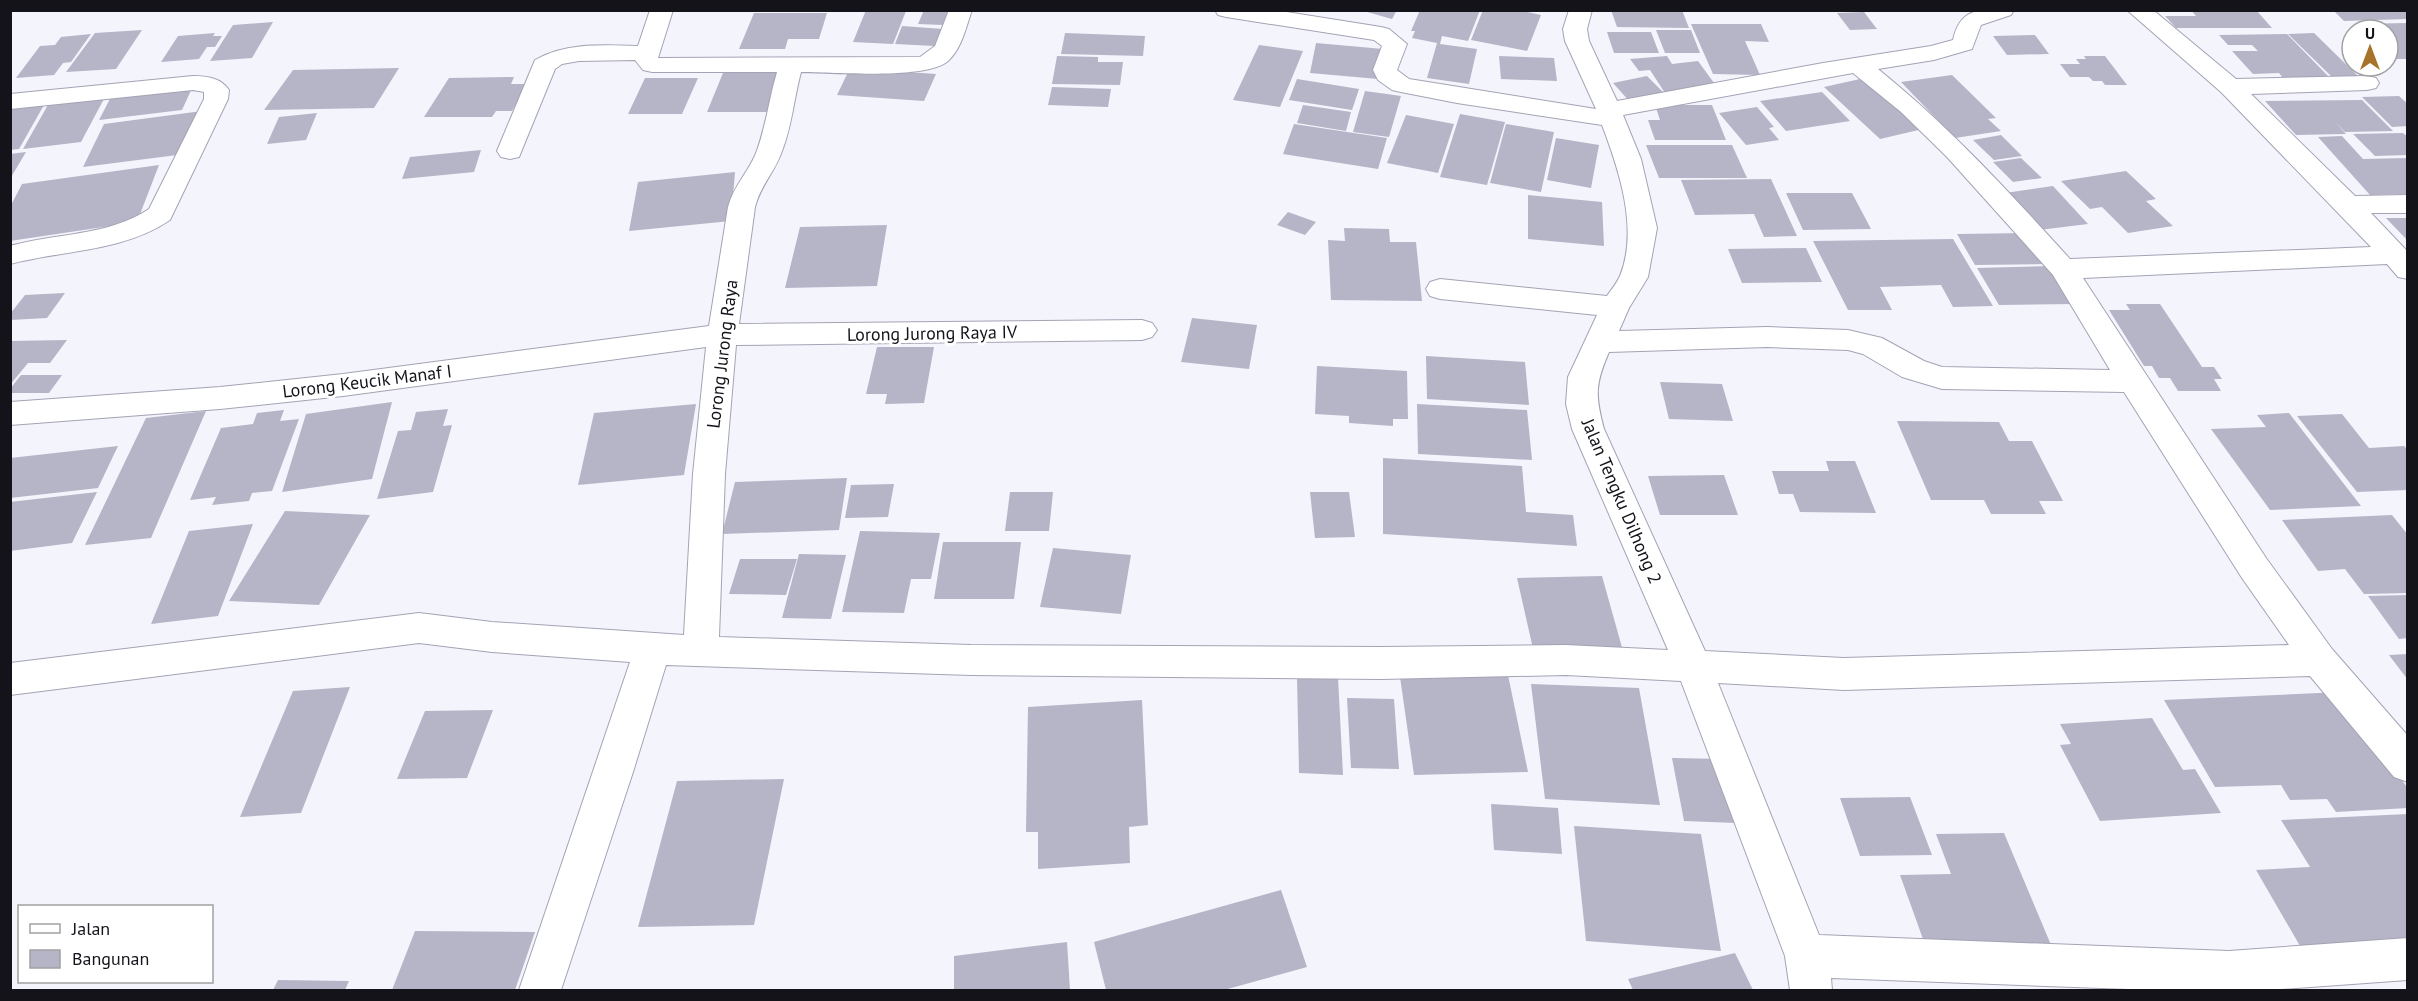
<svg xmlns="http://www.w3.org/2000/svg" width="2418" height="1001" font-family="'PT Sans',sans-serif">
	<style>
		.building { fill: #b6b4c7 }
		.lines { fill: none; stroke-linecap: round; stroke-linejoin: round }
		.minor-casing { stroke: #a4a3b5; stroke-width: 2 }
		.minor { fill: #fff; fill-rule: evenodd }
		.labels { text-anchor: middle; dominant-baseline: central; stroke-width: 6; stroke-linejoin: round; paint-order: stroke }
		.street-label { font-size: 18px; fill: #14131a; stroke: #fff }
	</style>
	<rect width="100%" height="100%" fill="#f4f4fc"/>
	<path class="building" d="M866 10 906 11 893 44 853 42Z
		M924 10H938L948 11 943 25 918 24Z
		M1360 10H1397L1392 19Z
		M1420 10H1480L1468 41 1442 36 1440 44 1477 49 1469 84 1427 78 1437 43 1412 38 1415 31H1411Z
		M1483 10H1518L1541 15 1527 51 1471 40Z
		M1611 10H1682L1689 28 1617 27Z
		M2191 10H2256L2272 28H2176L2165 16H2196Z
		M2333 10H2404L2408 13V19L2344 21Z
		M1864 12 1877 29 1850 30 1837 13Z
		M754 13H827L819 39H788L785 49H739Z
		M273 22 252 58 210 61 233 25Z
		M2408 23V59H2391L2388 56V30H2360L2354 24Z
		M1691 24H1761L1769 42 1745 41 1760 75 1713 74Z
		M902 26 943 29 935 46 895 44Z
		M142 30 116 69 66 72 95 33Z
		M1656 30H1691L1700 53H1665Z
		M1607 32H1651L1659 53H1614Z
		M215 33 213 36H222L215 47H207L199 59 161 62 178 36Z
		M1065 33 1145 36 1143 56 1061 54Z
		M2314 33 2358 76H2331L2288 34Z
		M91 34 71 62 63 63 54 75 16 78 40 46 55 45 61 37Z
		M2287 34 2329 77 2283 78 2279 73 2253 74 2232 51H2258L2252 45H2228L2219 35Z
		M2035 35 2049 54 2007 55 1993 36Z
		M1316 43 1383 49 1378 79 1310 73Z
		M1259 45 1303 51 1280 107 1233 100Z
		M1057 56 1098 57V62H1123L1120 85 1052 84Z
		M1499 56 1554 58 1557 81 1501 79Z
		M1667 56 1672 64 1698 61 1717 87 1665 93 1650 70 1639 71 1630 59Z
		M2084 56H2105L2127 85H2105L2102 81H2093L2089 77H2070L2060 64H2080L2076 59H2086Z
		M399 68 374 108 264 110 293 70Z
		M850 68 936 74 924 101 837 95Z
		M723 73H783L769 112H707Z
		M1952 75 1996 118 1988 119 2001 131 1955 138 1901 82Z
		M1647 76 1666 95 1631 103 1613 83Z
		M514 77 511 84H527L512 111H496L492 117H424L449 78Z
		M1869 77 1927 128 1880 139 1824 87Z
		M645 78H698L682 114H628Z
		M1297 79 1359 89 1352 110 1289 100Z
		M193 86 182 110 99 120 112 95Z
		M1052 87 1111 89 1108 107 1048 105Z
		M1365 91 1401 96 1389 137 1353 132Z
		M1822 92 1850 121 1786 131 1760 101Z
		M2399 96 2408 104V126L2392 127 2362 97Z
		M105 97 81 142 23 149 49 103Z
		M2362 100 2393 131 2345 132 2335 122 2346 134 2296 135 2265 101Z
		M44 105 19 149 10 150V109Z
		M1303 105 1351 112 1346 131 1297 123Z
		M1655 105H1712L1726 140H1655L1648 120H1660Z
		M1757 107 1774 127 1769 128 1779 140 1746 145 1719 113Z
		M202 111 185 154 83 167 104 124Z
		M317 113 306 140 267 144 279 117Z
		M1460 114 1505 122 1487 185 1440 177Z
		M1406 115 1454 124 1438 173 1387 163Z
		M1294 124 1387 138 1378 169 1283 154Z
		M1506 124 1554 132 1541 192 1490 183Z
		M2403 133 2408 137V155L2375 156 2353 134Z
		M2001 135 2022 156 1994 160 1973 140Z
		M2342 136 2363 159 2408 158V194L2370 195 2318 137Z
		M1556 138 1599 145 1591 188 1547 180Z
		M1646 145H1732L1747 178H1659Z
		M481 150 474 172 402 179 410 157Z
		M26 152 10 179V154Z
		M2021 158 2042 178 2013 182 1993 162Z
		M159 165 137 222 10 241V207L22 184Z
		M2126 171 2156 199 2146 201 2173 226 2128 233 2102 207 2090 209 2061 181Z
		M735 172 731 221 629 231 638 182Z
		M1771 179 1797 236 1764 237 1754 214 1695 215 1681 180Z
		M2053 186 2088 224 2039 230 2005 193Z
		M1786 193H1852L1871 229 1803 230Z
		M1528 195 1602 202 1604 246 1528 239Z
		M1288 212 1316 222 1305 235 1277 225Z
		M2386 218H2408V241Z
		M887 225 877 286 785 288 800 227Z
		M1344 228 1389 229 1390 242H1416L1422 301 1331 300 1328 240 1345 241Z
		M2028 233 2048 264 1975 265 1957 234Z
		M1953 239 1993 306 1953 307 1941 285 1880 287 1892 310H1848L1813 241Z
		M1806 248 1822 282 1742 283 1728 249Z
		M2051 266 2075 304 1999 305 1977 268Z
		M65 293 47 318 10 320V314L25 295Z
		M2126 304H2160L2202 367H2214L2222 379H2214L2221 391H2178L2170 378H2159L2152 366H2144L2109 310H2130Z
		M1192 318 1257 325 1249 369 1181 362Z
		M67 340 50 363H28L10 385V341Z
		M877 347H934L924 403 885 404 887 394H866Z
		M1426 356 1525 362 1529 405 1427 399Z
		M1317 366 1407 371 1408 419H1393V426L1349 423V416L1315 414Z
		M21 375H62L49 393H10V389Z
		M1660 382 1722 384 1733 421 1669 419Z
		M392 402 372 479 282 492 306 414Z
		M696 404 684 475 578 485 594 413Z
		M1417 404 1527 410 1532 460 1418 454Z
		M448 409 443 426 452 425 433 492 377 499 398 431 411 430 416 412Z
		M284 410 280 421 299 419 272 491 252 493 249 501 212 505 216 497 190 500 221 428 253 424 257 413Z
		M206 411 151 538 85 545 146 418Z
		M2289 413 2361 506 2270 510 2211 429 2266 427 2257 415Z
		M2342 414 2369 448 2404 446 2408 450V490L2357 492 2297 416Z
		M1897 421 1999 422 2009 441H2032L2063 501H2039L2046 514H1991L1984 500H1931Z
		M118 446 98 488 10 498V458Z
		M1383 458 1522 466 1526 512 1573 515 1577 546 1383 534Z
		M1826 461H1855L1876 513 1800 512 1793 494H1779L1772 471H1829Z
		M1724 475 1738 515H1660L1648 476Z
		M847 478 839 530 722 534 735 482Z
		M894 484 888 517 845 518 851 485Z
		M97 492 72 543 10 551V502Z
		M1010 492H1053L1049 531H1005Z
		M1310 492H1349L1355 537 1315 538Z
		M285 511 370 515 319 605 229 601Z
		M2392 515 2408 535V593L2364 594 2345 569 2318 571 2282 520Z
		M253 524 218 616 151 624 189 531Z
		M860 531 940 533 931 579H911L904 613 842 612Z
		M943 542H1021L1014 599H934Z
		M1053 548 1131 555 1121 614 1040 607Z
		M799 554 846 555 831 619 782 618Z
		M740 559H797L786 595 729 594Z
		M1602 576 1623 651 1534 653 1517 578Z
		M2408 595V638L2399 639 2368 596Z
		M2408 654V680L2389 655Z
		M1508 675 1528 772 1414 775 1400 677Z
		M1297 677H1338L1343 775 1299 773Z
		M1531 684 1639 688 1660 805 1545 799Z
		M350 687 301 813 240 817 293 691Z
		M2342 692 2408 789V808L2336 812 2327 799 2290 800 2281 785 2215 787 2164 700Z
		M1347 698 1394 699 1399 769 1351 768Z
		M1142 700 1148 825 1129 827 1130 863 1038 869V832H1026L1028 707Z
		M493 710 467 778 397 779 425 711Z
		M2152 718 2183 770 2195 769 2221 813 2100 821 2060 745 2071 744 2060 724Z
		M1672 758 1722 759 1736 823 1684 821Z
		M784 779 754 925 638 927 677 781Z
		M1910 797 1932 855 1860 856 1840 798Z
		M1491 804 1558 808 1562 854 1494 850Z
		M2408 814V952L2307 958 2256 870 2310 867 2281 820Z
		M1574 826 1701 834 1721 951 1586 941Z
		M2004 833 2054 952 1928 953 1900 875 1951 874 1936 834Z
		M1281 890 1307 967 1224 990H1106L1094 942Z
		M415 931 535 932 515 990H392Z
		M1067 942 1070 990H954V956Z
		M1735 953 1753 990H1633L1628 979Z
		M278 980 349 981 345 990H273Z"/>
	<g class="lines">
		<defs>
			<path id="minor" d="M650 10H673L658 58 920 57 935 46 949 10H972C966 27 962 48 948 61 927 80 832 72 801 72 794 98 792 126 782 151 775 172 761 184 755 207L739 324 1142 320 1152 323 1157 330 1152 337 1142 340 736 345 725 474 719 637 971 645 1381 647 1566 645 1668 650 1572 429 1566 404 1568 377 1597 315 1440 299 1430 296 1426 289 1430 282 1440 279 1607 296C1611 290 1617 283 1620 276 1639 229 1619 170 1602 125L1457 103 1401 92 1392 90 1378 80 1373 70 1382 46 1374 40 1226 17 1218 15 1215 10H1274L1381 27 1389 29 1407 44 1397 70 1409 79 1596 109 1565 41 1563 29 1569 10H1592L1587 29 1589 41 1617 101 1823 63 1931 46 1953 40C1961 4 1984 10 2014 10L2011 15 1981 25 1972 49 1934 60 1878 69C1949 126 2009 192 2070 259L2371 247 2221 92 2127 10H2153L2236 79 2367 76 2376 78 2379 83 2376 88 2367 90 2251 94 2355 196 2408 195V213H2371L2408 252V279L2398 277 2387 264 2083 278 2266 558 2332 649 2408 736V782L2394 777 2310 676 1844 690 1718 683 1819 935 2229 951 2408 938V980L2267 990H2156L1831 978 1832 990H1790L1785 956 1681 681 1566 675 1381 679 971 675 666 665 633 772 561 990H519L630 662 492 652 419 643 10 695V663L419 613 492 622 684 635 693 474 706 347 343 396 220 409 10 425V402L220 387 343 374 709 326 728 207C734 185 748 173 756 153 766 127 769 99 777 72H652L643 70 635 60 579 61 562 64 555 69 519 157 510 159 501 157 497 151 535 60C566 42 604 45 638 46ZM1853 73 1901 112 1947 157 2053 275 2110 370 1942 367 1924 361 1882 338 1848 330 1767 327 1619 331 1629 308 1648 277 1657 228 1641 159 1623 115ZM1767 347 1848 350 1863 354 1902 377 1942 389 2124 392 2242 578 2289 645 1844 658 1705 651 1604 429C1595 395 1595 384 1609 352Z
				M193 76C207 76 221 78 229 90L228 99 170 220C123 252 63 250 10 264V246C56 233 109 236 149 209L204 99V92L193 90 10 109V94Z"/>
		</defs>
		<use href="#minor" class="minor-casing"/>
		<use href="#minor" class="minor"/>
	</g>
	<g class="labels">
		<g class="street-label">
			<text transform="translate(932 333) rotate(-1)">Lorong Jurong Raya IV</text>
			<text transform="translate(722 354) rotate(-83)">Lorong Jurong Raya</text>
			<text transform="translate(367 381) rotate(-7)">Lorong Keucik Manaf I</text>
			<text transform="translate(1622 501) rotate(67)">Jalan Tengku Dilhong 2</text>
		</g>
	</g>
	<rect width="2418" height="1001" fill="none" stroke="#14131a" stroke-width="24"/>
	<rect x="18" y="905" width="195" height="78" fill="#ffffff" stroke="#a1a1a3" stroke-width="1.5"/>
	<rect x="30" y="924" width="30" height="9" fill="#ffffff" stroke="#a1a1a3" stroke-width="1.5"/>
	<text x="72" y="935" font-size="18" fill="#14131a">Jalan</text>
	<rect x="30" y="950" width="30" height="18" fill="#b6b4c7" stroke="#a1a1a3" stroke-width="1.5"/>
	<text x="72" y="965" font-size="18" fill="#14131a">Bangunan</text>
	<g transform="translate(2370 48)"><circle r="28" fill="#ffffff" stroke="#a1a1a3" stroke-width="1.5"/>
	<path d="M0-4.5L10 22L0 15L-10 22Z" fill="#a7732b"/>
	<text y="-9" font-size="16" font-weight="bold" text-anchor="middle" fill="#14131a">U</text>
	</g>
</svg>
